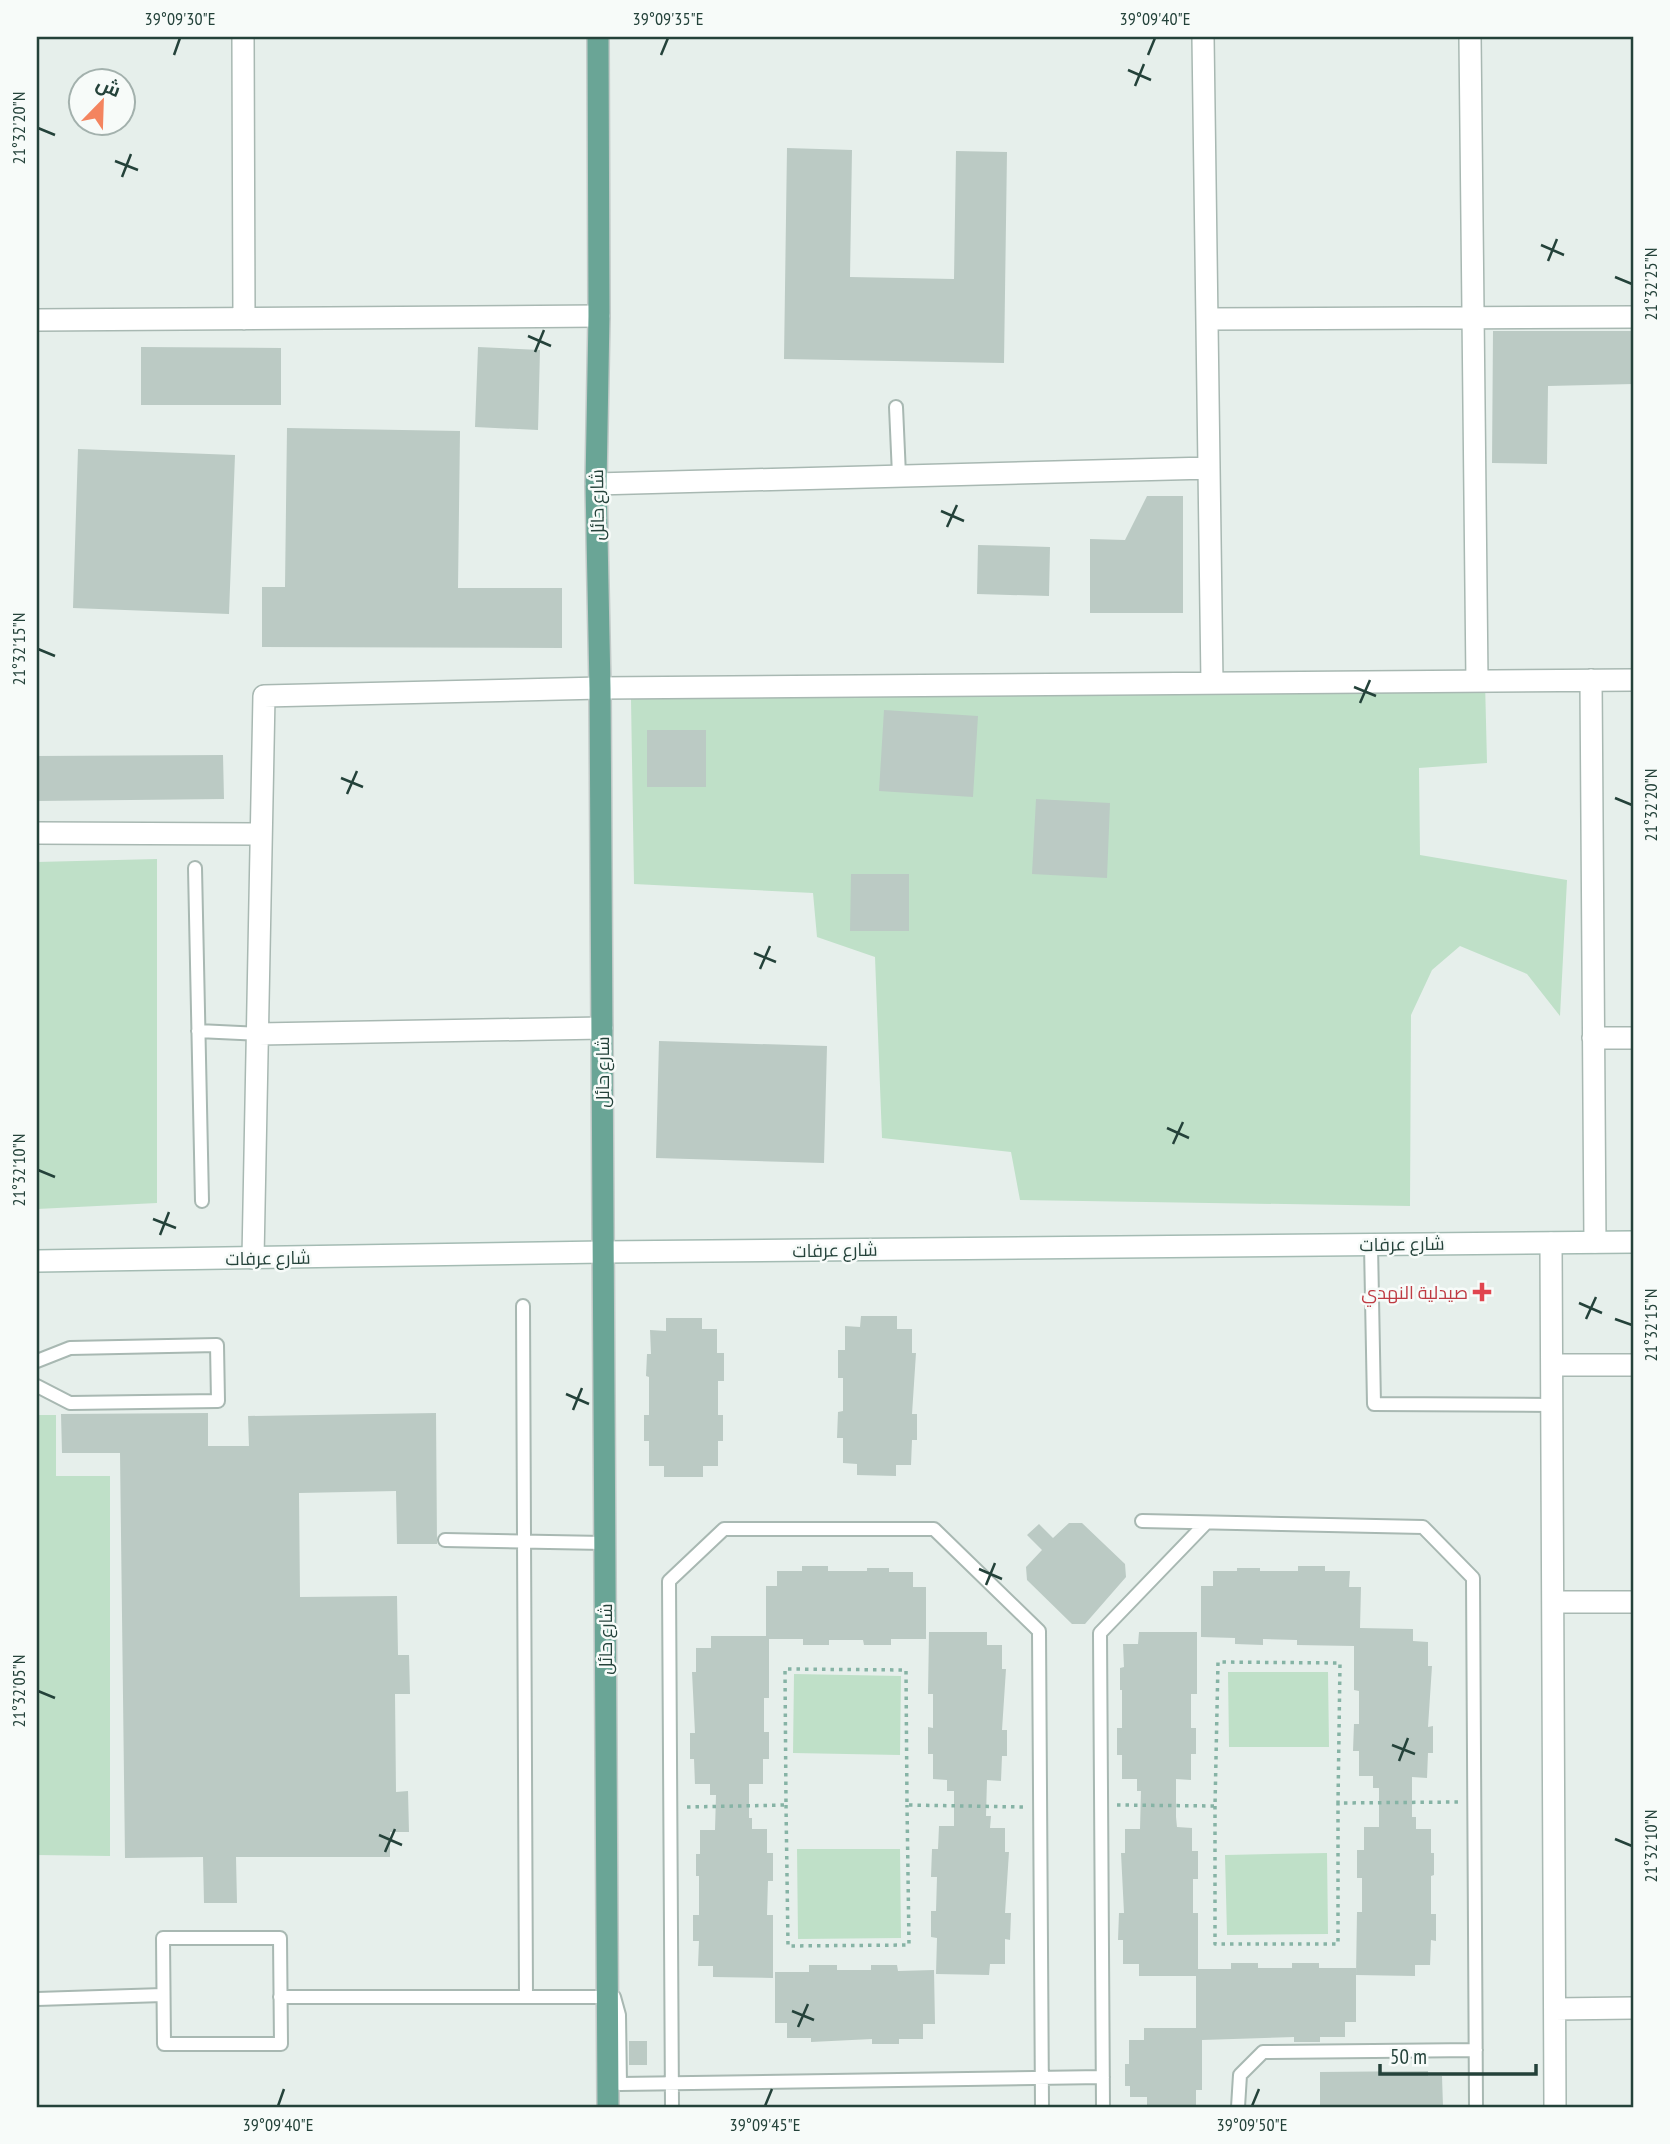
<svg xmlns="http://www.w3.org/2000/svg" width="1670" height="2144" font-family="'PT Sans Narrow',Cairo,sans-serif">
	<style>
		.green { fill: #bfe0c8 }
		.building { fill: #bbcac4 }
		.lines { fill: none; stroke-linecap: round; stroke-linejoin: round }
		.lane-casing { stroke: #a8b8b2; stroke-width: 16 }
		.street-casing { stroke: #a8b8b2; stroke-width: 24 }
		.secondary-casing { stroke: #a4bbb3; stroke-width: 24 }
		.primary-casing { stroke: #c2cac8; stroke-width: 24 }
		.path { stroke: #86b3a5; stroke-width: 3.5; stroke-dasharray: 3.5 5; stroke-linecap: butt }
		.lane { stroke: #fff; stroke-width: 12 }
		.street { stroke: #fff; stroke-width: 21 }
		.secondary { stroke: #fff; stroke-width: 21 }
		.primary { stroke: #6aa596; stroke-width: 21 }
		.ticks { fill: none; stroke: #24423a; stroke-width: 2.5 }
		.health-dot { fill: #e0444e; stroke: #f7fbf9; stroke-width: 2.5 }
		.labels { text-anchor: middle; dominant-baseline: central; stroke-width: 5; stroke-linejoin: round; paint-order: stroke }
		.street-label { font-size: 18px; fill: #24423a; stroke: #f7fbf9 }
		.health-label { font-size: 18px; fill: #be3a42; stroke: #f7fbf9; text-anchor: end }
		.neatline { fill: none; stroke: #24423a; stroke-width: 2.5 }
		.ticks-label { font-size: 18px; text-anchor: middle; fill: #24423a }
	</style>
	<rect width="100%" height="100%" fill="#e6efeb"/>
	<path class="green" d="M1485 681 1487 763 1419 768 1420 855 1567 880 1560 1016 1527 974 1460 946 1432 970 1411 1015 1410 1206 1020 1200 1011 1152 882 1138 875 957 817 937 813 893 634 884 631 699Z
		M157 859V1203L37 1209V862Z
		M37 1415H56V1476H110V1856L37 1855Z
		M1228 1672H1328L1329 1747H1229Z
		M794 1674 901 1676 900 1755 793 1753Z
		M797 1849H900L901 1938 798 1939Z
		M1327 1853 1328 1934 1227 1935 1225 1855Z"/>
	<path class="building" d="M787 148 852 150 850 277 954 279 956 151 1007 152 1004 363 784 359Z
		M1493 331H1633V384L1548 386 1547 464 1492 463Z
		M141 347 281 348V405H141Z
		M478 347 540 350 538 430 475 427Z
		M287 428 460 431 458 588H562V648L262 647V587H285Z
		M78 449 235 455 229 614 73 608Z
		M1147 496H1183V613H1090V539L1125 540Z
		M978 545 1050 547 1049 596 977 594Z
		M884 710 978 716 973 797 879 791Z
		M647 730H706V787H647Z
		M223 755 224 799 37 801V756Z
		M1036 799 1110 803 1107 878 1032 874Z
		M851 874H909V931H850Z
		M659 1041 827 1046 824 1163 656 1158Z
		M861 1316H897V1329H912V1353H916L912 1414H917V1440H912L911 1465H896V1476L857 1475V1464L843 1463V1438H837L838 1412 843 1411V1378H838V1350H845V1326L860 1327Z
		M666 1318H702V1329H717V1353H724V1381H718V1415H723V1441H718V1466H703V1477H664V1466H649V1441H644V1415H649V1377L646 1376 647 1354H651L650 1330 666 1331Z
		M208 1413V1446H249L248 1416 436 1413 437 1544H397L396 1491 299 1493 300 1597 397 1596 398 1655H409L410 1694H395L396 1792 408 1791 409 1832H390V1857H236L237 1903H204L203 1857 125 1858 120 1453H62L61 1414Z
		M1069 1523H1082L1125 1564 1126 1577 1085 1624H1072L1027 1580 1026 1567 1042 1550 1027 1535 1039 1524 1053 1538Z
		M802 1566H828V1571H867V1568H889V1572H913V1587H926V1639H891V1645H864L863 1640H829V1645H803V1639H769V1698H764V1732H769V1759H763V1784H749V1818H752V1829H767V1853H773V1881H768L767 1915H773V1978L713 1977V1966H698L699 1941H693V1915H699V1876H696V1854H700V1830H715L716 1795H710V1784H695L694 1759H690V1733H695L692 1672H696V1648H711V1636H766V1586H777V1571H802Z
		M1298 1566H1325V1571H1350L1349 1587H1361L1360 1628 1413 1629V1641L1428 1642V1666H1432L1428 1727 1433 1726V1753H1428L1427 1778 1412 1777V1817H1416V1829H1431V1853H1434V1875L1431 1876V1914H1436V1941L1431 1940 1430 1965H1415V1976L1356 1975 1357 1912H1362V1878H1357V1850H1364V1827H1379V1788H1373V1776H1359V1751H1353L1354 1724H1359V1691L1354 1690V1646L1297 1645V1640L1263 1639V1645L1235 1644V1638L1201 1637V1586H1213V1571H1237V1568H1260V1571H1298Z
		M929 1632H987V1645H1002V1669H1006L1002 1730H1007V1756H1002L1001 1781 987 1780 986 1816H991L990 1828H1005V1852H1009L1005 1913H1011L1010 1940 1005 1939V1964H990L989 1975 936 1974 937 1938 931 1937V1911H936L937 1877H931L932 1849H938L939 1826H954V1791H947V1780L933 1779V1754H928V1727L933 1728V1694H928Z
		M1139 1632H1197V1694H1191V1728H1196V1754H1191V1780L1176 1779V1817L1177 1827 1192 1828V1851H1198V1879H1193V1913H1198V1969H1231V1963H1258V1968H1292V1963H1319V1968H1356V2022H1345V2037H1320V2042H1294V2037L1202 2040V2090H1196V2107H1147V2097H1130V2086H1125V2064H1129V2040H1144V2028H1196V1976H1139V1964H1123V1940H1118L1119 1913H1124L1121 1853H1125V1829H1140L1141 1791H1137V1779H1122V1755H1117V1728H1122V1690H1120V1668L1124 1667 1123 1644H1138Z
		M809 1965H837V1970H871V1965H897L898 1971 934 1970 935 2024H923V2039H899V2044H872V2039L811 2042V2038H787V2023H775V1972H809Z
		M629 2041H647V2065H629Z
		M1428 2071V2076H1442L1443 2107H1320V2072Z"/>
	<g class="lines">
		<defs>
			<path id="lane" d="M896 407 899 475
				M195 868 202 1201
				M198 1031 259 1034
				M1371 1245 1374 1404 1553 1405
				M523 1306 526 1997
				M37 1361 70 1348 217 1345 218 1401 70 1403 37 1386
				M1142 1521 1423 1527 1473 1578 1476 2107
				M445 1540 604 1543
				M163 1938H280L281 2044H164Z
				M280 1997H607
				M614 1997 619 2015 620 2084 1103 2077
				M37 1999 163 1995
				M672 2107 669 1581 724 1529H934L1039 1631 1042 2107
				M1103 2107 1100 1633 1206 1523
				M1238 2107 1240 2075 1263 2052 1476 2050"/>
			<path id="street" d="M243 37 244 319
				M1203 37 1212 683
				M1470 37 1477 681
				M1207 319 1633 317
				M37 320 599 316
				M596 484 1209 468
				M1591 680 1595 1242
				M37 833 261 834
				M259 1034 602 1028
				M1593 1038H1633
				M1551 1243 1555 2107
				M253 1258 264 696 600 688 1633 680
				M1553 1365H1633
				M1554 1602H1633
				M1555 2009 1633 2008"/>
			<path id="secondary" d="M37 1261 603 1252 1633 1242"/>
			<path id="primary" d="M598 37 599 316 596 484 600 688 608 2107"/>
		</defs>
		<use href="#lane" class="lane-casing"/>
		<use href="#street" class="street-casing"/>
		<use href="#secondary" class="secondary-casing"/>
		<use href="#primary" class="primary-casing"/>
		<path class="path" d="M786 1805 788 1946 909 1945 907 1805
			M1117 1805 1215 1806 1218 1662 1340 1663 1338 1803 1459 1802
			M1215 1806V1944H1338V1803
			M687 1807 786 1805 785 1669 906 1670 907 1805 1024 1807"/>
		<use href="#lane" class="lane"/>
		<use href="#street" class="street"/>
		<use href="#secondary" class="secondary"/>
		<use href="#primary" class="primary"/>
	</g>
	<path class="ticks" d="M174 55 180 38M661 55 668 38M1148 55 1155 38M1128 70 1151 80M1135 86 1144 64M38 128 55 135M115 161 138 170M122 177 131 154M1541 245 1564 255M1548 261 1557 239M1615 277 1632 284M528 336 551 346M535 352 544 330M941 511 964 521M947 527 957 505M38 649 55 656M1354 687 1376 696M1360 703 1370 680M341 778 363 787M347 794 357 771M1615 798 1632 805M754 953 776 962M760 969 770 946M1167 1128 1189 1138M1173 1144 1183 1122M38 1170 55 1177M153 1219 176 1228M160 1235 169 1212M1579 1303 1602 1313M1586 1319 1596 1297M1615 1319 1632 1325M566 1394 589 1404M573 1410 582 1388M979 1569 1002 1579M986 1585 995 1563M38 1691 55 1698M1392 1745 1415 1754M1399 1761 1408 1738M379 1835 402 1845M1615 1839 1632 1846M385 1852 395 1829M792 2011 814 2020M798 2027 808 2004M278 2106 284 2089M765 2106 772 2089M1252 2106 1259 2089"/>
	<path class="health-dot" d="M1478.5 1281.5h7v7h7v7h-7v7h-7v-7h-7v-7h7z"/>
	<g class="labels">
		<g class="street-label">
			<text transform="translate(597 505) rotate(-91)">شارع حائل</text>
			<text transform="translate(602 1072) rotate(-90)">شارع حائل</text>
			<text transform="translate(1402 1244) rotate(-1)">شارع عرفات</text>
			<text transform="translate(835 1250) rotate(-1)">شارع عرفات</text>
			<text transform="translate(268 1258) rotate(-1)">شارع عرفات</text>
			<text transform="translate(605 1639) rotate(-90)">شارع حائل</text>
		</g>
		<g class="health-label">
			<text x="1468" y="1292">صيدلية النهدي</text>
		</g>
	</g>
	<rect width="1670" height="2144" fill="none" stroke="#f7fbf9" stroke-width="77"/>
	<g transform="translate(102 102) rotate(23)"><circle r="33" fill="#f7fbf9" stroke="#a3b1ad" stroke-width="2"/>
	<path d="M0-5L12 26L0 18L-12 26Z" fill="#f4845f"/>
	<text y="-10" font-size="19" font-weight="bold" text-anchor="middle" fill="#24423a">ش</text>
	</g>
	<path d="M1380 2064v10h156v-10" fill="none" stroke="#24423a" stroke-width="3.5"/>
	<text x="1390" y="2064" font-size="21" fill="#24423a" stroke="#f7fbf9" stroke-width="5" paint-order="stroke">50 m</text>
	<rect x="38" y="38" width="1594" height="2068" class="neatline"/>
	<g class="ticks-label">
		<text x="180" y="25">39°09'30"E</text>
		<text x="668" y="25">39°09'35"E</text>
		<text x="1155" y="25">39°09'40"E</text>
		<text transform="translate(19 128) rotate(-90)" y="6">21°32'20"N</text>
		<text transform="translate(1651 284) rotate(-90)" y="6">21°32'25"N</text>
		<text transform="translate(19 649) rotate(-90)" y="6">21°32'15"N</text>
		<text transform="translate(1651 805) rotate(-90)" y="6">21°32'20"N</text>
		<text transform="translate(19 1170) rotate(-90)" y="6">21°32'10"N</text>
		<text transform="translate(1651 1325) rotate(-90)" y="6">21°32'15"N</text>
		<text transform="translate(19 1691) rotate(-90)" y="6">21°32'05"N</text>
		<text transform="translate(1651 1846) rotate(-90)" y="6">21°32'10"N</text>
		<text x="278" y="2131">39°09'40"E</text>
		<text x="765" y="2131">39°09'45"E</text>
		<text x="1252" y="2131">39°09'50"E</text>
	</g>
</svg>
